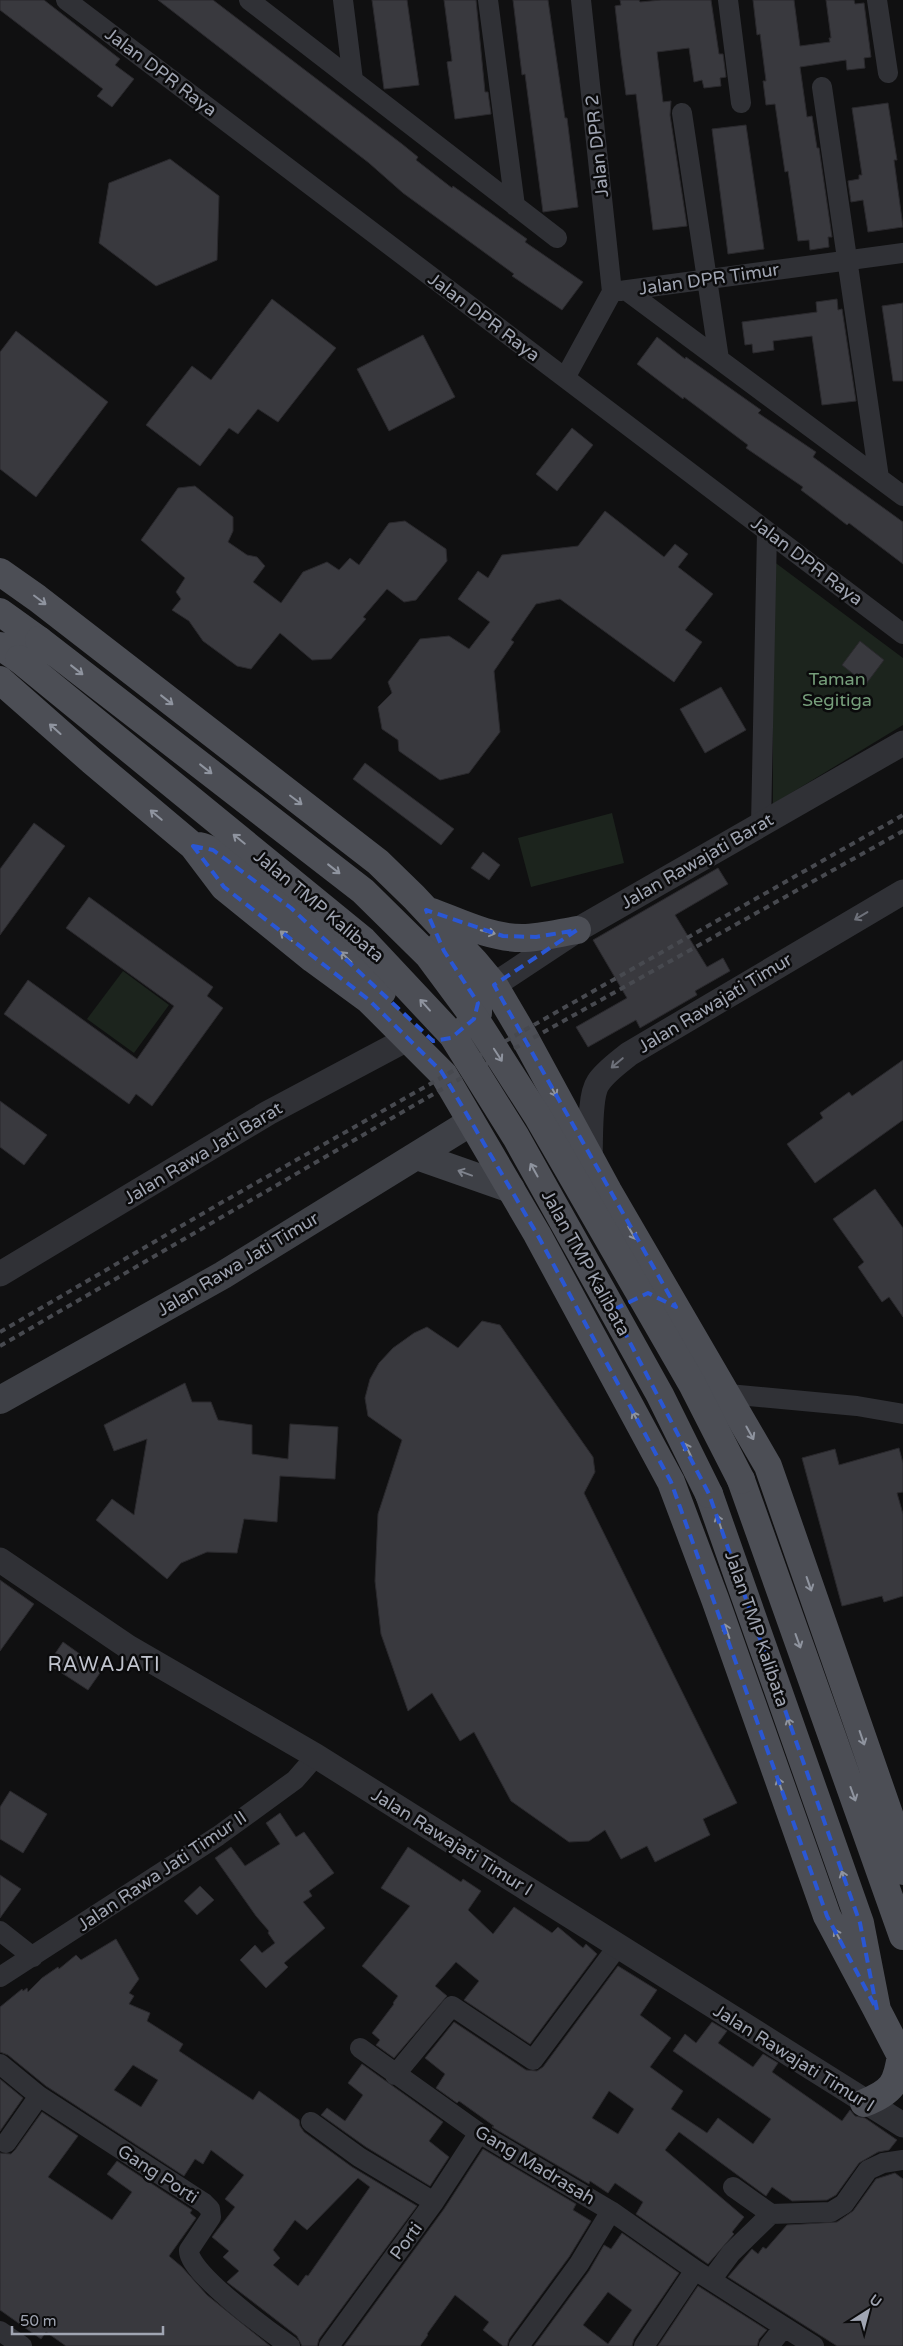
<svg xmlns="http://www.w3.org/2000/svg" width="903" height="2346" font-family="'Varela Round',sans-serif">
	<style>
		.green { fill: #1c241d }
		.building { fill: #39393e; stroke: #2a292d; fill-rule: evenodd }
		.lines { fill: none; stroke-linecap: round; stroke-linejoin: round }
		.minor { stroke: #303136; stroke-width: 20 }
		.tertiary { stroke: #303136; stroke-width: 25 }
		.secondary { stroke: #3e4046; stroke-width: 28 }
		.primary { stroke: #4c4e55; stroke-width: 28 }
		.rail { stroke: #47494f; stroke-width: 4; stroke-dasharray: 6 5; stroke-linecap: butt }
		.primary-bridge { stroke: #4c4e55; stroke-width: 28 }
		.oneway { stroke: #8f949f }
		.oneway2 { stroke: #6e717a }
		.oneway3 { stroke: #7e828c }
		.marked { fill: none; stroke: #2a57d4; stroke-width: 4; stroke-dasharray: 10 6; stroke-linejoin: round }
		.labels { text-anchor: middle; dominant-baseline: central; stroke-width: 5; stroke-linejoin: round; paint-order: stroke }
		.street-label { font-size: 18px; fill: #a0a5b2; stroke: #0b0b0c }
		.park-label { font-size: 18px; fill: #769e7b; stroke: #0b0b0c }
		.quarter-label { font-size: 20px; letter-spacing: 1px; fill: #c1c4ce; stroke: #0b0b0c }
	</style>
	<rect width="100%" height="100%" fill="#101011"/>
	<path class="green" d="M773 561 903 658V725L773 804Z
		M612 813 624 863 531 887 518 838Z
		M123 971 169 1005 134 1053 87 1019Z"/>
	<path class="building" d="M0 0H44L120 59 115 65 134 79 112 107 97 96 103 89 0 10Z
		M158 0H213L402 144 418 157 416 160 452 188 453 186 527 239 525 242 583 282 562 310 512 276 514 274 403 193 369 163Z
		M372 0H407L419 85 384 89Z
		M444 0H476L485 92H488L491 114 455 119 447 62 452 61Z
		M513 0H548L565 118H567L578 207 543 212 525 74 522 75Z
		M620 0H639L640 2 661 0H711L719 54H723L726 77 720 78 721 86 704 88 702 80 694 82 689 48 657 52 663 102 671 101 670 115 687 226 653 230 636 94 626 95 621 58 615 6 621 5Z
		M753 0H794L800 46 830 42 829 38H831L826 0H854L855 4 864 3 871 57 864 58 865 68 847 70 846 60 800 67 807 117 812 116 817 148H819L832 237H828L829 247 810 250 809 240 798 241 788 171 785 172 775 104 766 105 763 81H766L760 34 757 35Z
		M888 103 897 160H894L903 227 868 232 863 200 851 202 848 181 859 179V175H862L852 108Z
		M746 125 764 249 728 254 712 129Z
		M170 159 219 196 217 260 156 286 99 243 109 183Z
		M272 299 336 348 278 422 258 409 238 434 229 428 200 466 146 425 192 366 211 380Z
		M837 299 838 310 842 309 856 401 822 405 812 336 773 341 774 350 753 353 752 344 745 345 742 322 817 312 816 302Z
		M903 303V381H893L882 306Z
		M16 331 108 402 36 497 0 469V352Z
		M423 335 455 397 389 431 357 369Z
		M657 337 685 359 686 357 761 410 758 413 816 452 813 457 903 522V564L849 523 847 525 817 502 801 490 803 487 746 448 748 445 684 397 683 399 637 364Z
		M572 428 593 445 557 491 536 474Z
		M195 486 233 517V531L228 542 247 555 257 557 265 566 253 582 281 603 303 572 327 562 339 570 350 558 359 565 389 523 405 521 446 549 447 561 416 600 404 602 387 589 363 617 366 619 331 659 312 660 280 633 251 669 237 666 203 641 189 621 172 610 181 599 176 592 185 578 141 540 178 488Z
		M605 511 664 557 675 544 688 554 678 567 713 594 685 630 702 642 674 682 560 599 536 604 511 640 514 642 494 671 500 732 469 773 440 780 399 751 398 740 382 729 378 707 392 693 388 682 420 639 449 636 469 649 490 622 458 599 478 571 488 578 502 555 578 546Z
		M860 641 884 660 866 684 842 665Z
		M721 687 746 730 705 753 680 709Z
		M365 763 454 829 441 845 353 779Z
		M34 823 65 846 0 935V869Z
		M483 852 500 865 489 880 471 868Z
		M718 868 728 884 675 915 707 967 723 958 730 971 695 991 697 995 640 1028 636 1020 588 1047 576 1027 627 998 593 940Z
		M89 897 213 987 207 996 223 1008 152 1106 136 1094 129 1104 4 1014 28 980 137 1059 174 1006 66 928Z
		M903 1060V1120L815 1183 787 1144 823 1118 820 1113 849 1092 852 1096Z
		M0 1101 47 1135 24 1165 0 1147Z
		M875 1189 903 1228V1317L889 1297 882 1302 858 1267 864 1262 833 1219Z
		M482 1321 500 1325 593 1457 595 1472 584 1493 737 1803 703 1819 710 1835 655 1862 647 1846 621 1859 605 1830 589 1841 569 1842 511 1801 474 1732 460 1741 432 1693 408 1711 381 1634 375 1581 378 1514 402 1440 368 1416 365 1398 370 1379 379 1363 393 1348 414 1333 427 1327 458 1348Z
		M185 1383 192 1402H211L218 1420 252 1425V1454L288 1459 290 1424 338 1427 335 1479 280 1476 277 1522 244 1519 237 1553 207 1552 181 1563 167 1579 96 1520 112 1499 134 1515 147 1439 114 1451 104 1425Z
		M899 1448 903 1463V1492L897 1493 903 1514V1596L884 1602 882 1596 842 1606 802 1458 835 1449 839 1465Z
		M0 1580 34 1604 0 1651Z
		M63 1642 102 1670 88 1690 48 1664Z
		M10 1791 47 1814 23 1853 0 1839V1807Z
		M280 1813 296 1837 304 1832 334 1873 309 1891 312 1896 303 1902 325 1928 284 1963 288 1967 266 1988 240 1960 255 1945 262 1953 275 1943 268 1933 269 1931 256 1916 215 1858 231 1847 245 1866 280 1844 266 1823Z
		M408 1847 461 1882 463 1879 481 1891 468 1910 493 1934 514 1907 552 1933 558 1927 583 1948 586 1944 597 1954 530 2044 464 2000 479 1981 456 1962 435 1986 447 1996 394 2058 376 2045 380 2040 372 2033 394 2004 393 2003 398 1996 362 1966 410 1906 381 1888Z
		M0 1875 21 1889 0 1918Z
		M200 1886 214 1900 197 1915 184 1901Z
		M116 1939 139 1979 129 1993 134 1996 129 2004 150 2013 147 2021 183 2044 179 2051 253 2100 259 2091 299 2120 300 2126 304 2132 352 2167 417 2206 319 2339 317 2346H302L297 2336 227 2282 239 2271 223 2257 229 2251 212 2237 235 2207 225 2199 244 2175 211 2150 203 2164 195 2159 184 2176 46 2086 8 2055 0 2052V2007L22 1989 23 1991 27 1988 28 1992 42 1978 58 1967 59 1969 76 1955 81 1960ZM133 2065 158 2080 141 2107 114 2090ZM358 2178 370 2187 308 2276 306 2275 298 2286 273 2265 280 2258 273 2250 295 2220 307 2230Z
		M618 1966 657 1990 640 2015 671 2038 650 2067 683 2091 671 2109 707 2133 718 2118 753 2144 771 2119 673 2051 685 2034 696 2043 712 2022 727 2031 718 2043 753 2067 763 2054 778 2063 772 2072 842 2121 850 2110 855 2116 865 2118 897 2140 889 2150 878 2152 859 2163 836 2195 827 2200 792 2201 772 2187 766 2196 679 2132 665 2150 744 2217 732 2232 734 2234 708 2264 636 2214 643 2202 615 2183 608 2193 590 2181 589 2184 492 2127 494 2126 459 2101 457 2103 436 2088 445 2074 425 2058 454 2022 526 2070 537 2071 543 2067ZM609 2091 634 2109 618 2134 592 2118Z
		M362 2064 443 2122 429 2141 449 2157 430 2186 366 2147 321 2115 327 2108 345 2121 363 2095 348 2083Z
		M0 2079 23 2098 0 2131Z
		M42 2112 78 2136 48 2177 112 2220 132 2192 107 2174 117 2161 192 2210 190 2213 196 2218 169 2256 182 2267 207 2295 270 2346H66L46 2332 41 2339 0 2310V2153L11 2154 15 2150Z
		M483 2149 576 2204 573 2210 591 2221 569 2257 509 2339 507 2346H503L483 2330 489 2322 455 2295 427 2334 428 2335 420 2346H344L444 2209Z
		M895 2173 903 2179V2346H837L728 2277 752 2249 758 2254 763 2247 766 2249 787 2225 837 2222 853 2211 876 2179Z
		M622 2233 679 2273 634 2339 632 2346H534L589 2271 604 2245 611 2249ZM608 2292 632 2310 608 2344 583 2325Z
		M698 2286 767 2330 759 2339 757 2346H658Z"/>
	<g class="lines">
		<path class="minor" d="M66 0 903 634
			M249 0 557 238
			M343 0 353 80
			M488 0 515 206
			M581 0 612 292
			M728 0 741 103
			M877 0 888 73
			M822 87 879 478
			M682 113 719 359
			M620 291 903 253
			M627 291 903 496
			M565 378 612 292
			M761 825 767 531
			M728 1394 857 1406 903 1414
			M0 1931 33 1957
			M0 1977 218 1836 295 1780 316 1756
			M360 2048 479 2133 611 2211 695 2270 814 2346
			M0 2064 39 2096 204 2203 210 2209 211 2217 189 2250C187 2272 270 2332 290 2346
			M395 2075 452 2006 533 2060 618 1946
			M311 2122 359 2157 434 2202
			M6 2143 39 2096
			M733 2187 771 2214
			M711 2280 731 2253 771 2214 831 2212 844 2204 868 2170 883 2163 903 2160
			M0 2331 22 2346
			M329 2346 434 2202 479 2133
			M519 2346 579 2264 611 2211
			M644 2346 695 2270
			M769 2346 784 2327"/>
		<path class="tertiary" d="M494 985 577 930 903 743
			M590 1157C591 1141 589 1096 598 1083 605 1072 618 1063 629 1054L903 892
			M0 1274 268 1113 409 1038
			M0 1560 128 1647 316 1756 903 2125"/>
		<path class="secondary" d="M417 1156 511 1189
			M0 1400 223 1275 471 1122"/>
		<path class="primary" d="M0 572 37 598 378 862 414 897 474 961 494 985 521 1031 608 1191 768 1466 896 1834 903 1871
			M0 612 39 640
			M0 646 19 659
			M0 680 92 761 193 846 224 887 313 959 369 1000 444 1075 537 1234 671 1482 715 1599 827 1916 877 2010
			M197 846C228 845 355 965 382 992
			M432 912C461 923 491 938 522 938 540 938 559 933 577 930
			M441 944 478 1003V1013L469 1024
			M741 1480 903 1936
			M709 1494 860 1923 877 2010 903 2060
			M864 2103C892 2092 897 2084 901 2055"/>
		<path class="rail" d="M0 1332 219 1204 903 815
			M0 1346 449 1085 903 831"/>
		<path class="primary-bridge" d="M39 640 363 891 428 955 474 1017 538 1117 692 1384 741 1480
			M19 659 363 940 453 1036 516 1137 660 1395 709 1494"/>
	</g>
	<defs><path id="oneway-shaft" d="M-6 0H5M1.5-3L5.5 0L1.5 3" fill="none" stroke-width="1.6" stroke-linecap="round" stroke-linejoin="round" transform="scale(1.25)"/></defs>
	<g class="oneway">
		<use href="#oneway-shaft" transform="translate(40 600) rotate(37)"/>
		<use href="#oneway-shaft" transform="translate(77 670) rotate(38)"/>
		<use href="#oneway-shaft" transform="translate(167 700) rotate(38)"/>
		<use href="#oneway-shaft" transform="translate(55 729) rotate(-138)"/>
		<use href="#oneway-shaft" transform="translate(206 769) rotate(38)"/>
		<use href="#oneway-shaft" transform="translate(296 800) rotate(37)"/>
		<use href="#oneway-shaft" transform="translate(156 815) rotate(-140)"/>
		<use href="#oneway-shaft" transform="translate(239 839) rotate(-141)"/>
		<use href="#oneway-shaft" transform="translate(334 869) rotate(38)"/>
		<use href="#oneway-shaft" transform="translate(488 932) rotate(14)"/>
		<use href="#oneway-shaft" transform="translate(286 936) rotate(-140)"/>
		<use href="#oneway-shaft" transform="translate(346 957) rotate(-137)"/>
		<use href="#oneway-shaft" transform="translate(425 1005) rotate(-132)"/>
		<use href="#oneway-shaft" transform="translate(498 1055) rotate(57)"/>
		<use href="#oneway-shaft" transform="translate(553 1090) rotate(61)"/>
		<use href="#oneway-shaft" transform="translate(534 1170) rotate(-119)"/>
		<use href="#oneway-shaft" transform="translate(632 1233) rotate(60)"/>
		<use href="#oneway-shaft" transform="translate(636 1418) rotate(-119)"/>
		<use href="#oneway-shaft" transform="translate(750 1433) rotate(61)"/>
		<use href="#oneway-shaft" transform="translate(688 1450) rotate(-116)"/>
		<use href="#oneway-shaft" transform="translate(719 1522) rotate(-109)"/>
		<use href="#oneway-shaft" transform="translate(809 1584) rotate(71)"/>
		<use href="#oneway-shaft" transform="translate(727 1631) rotate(-109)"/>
		<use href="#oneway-shaft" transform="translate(798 1641) rotate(70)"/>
		<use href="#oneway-shaft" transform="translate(790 1725) rotate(-109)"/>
		<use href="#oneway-shaft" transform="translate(862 1738) rotate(71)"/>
		<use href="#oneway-shaft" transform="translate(780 1785) rotate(-109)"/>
		<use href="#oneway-shaft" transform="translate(853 1794) rotate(70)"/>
		<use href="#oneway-shaft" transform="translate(844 1878) rotate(-109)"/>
		<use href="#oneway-shaft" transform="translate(838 1936) rotate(-118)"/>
	</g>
	<g class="oneway2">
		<use href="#oneway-shaft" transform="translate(861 916) rotate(149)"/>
		<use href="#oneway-shaft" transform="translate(617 1063) rotate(140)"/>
	</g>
	<use class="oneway3" href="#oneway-shaft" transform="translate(465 1173) rotate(-160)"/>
	<path class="marked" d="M193 846 213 850 291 908 433 1041 451 1038 474 1019 478 1003 444 951 426 910 503 936 536 937 577 930 494 985 676 1307 648 1293 613 1310 709 1494 860 1923 877 2010 827 1916 671 1482 537 1234 452 1089 441 1071 369 1000 224 887Z"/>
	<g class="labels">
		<g class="street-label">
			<text transform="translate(161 72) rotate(37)">Jalan DPR Raya</text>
			<text transform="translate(597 146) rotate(-96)">Jalan DPR 2</text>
			<text transform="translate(709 279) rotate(-8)">Jalan DPR Timur</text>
			<text transform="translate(484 317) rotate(37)">Jalan DPR Raya</text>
			<text transform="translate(807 561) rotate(37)">Jalan DPR Raya</text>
			<text transform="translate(697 861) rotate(-30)">Jalan Rawajati Barat</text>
			<text transform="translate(319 906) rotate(40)">Jalan TMP Kalibata</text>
			<text transform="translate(715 1003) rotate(-31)">Jalan Rawajati Timur</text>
			<text transform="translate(203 1153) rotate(-31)">Jalan Rawa Jati Barat</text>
			<text transform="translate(586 1263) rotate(61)">Jalan TMP Kalibata</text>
			<text transform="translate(238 1264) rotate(-31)">Jalan Rawa Jati Timur</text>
			<text transform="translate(757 1629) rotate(71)">Jalan TMP Kalibata</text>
			<text transform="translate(452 1842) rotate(32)">Jalan Rawajati Timur I</text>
			<text transform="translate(162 1871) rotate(-34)">Jalan Rawa Jati Timur II</text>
			<text transform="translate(794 2058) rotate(32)">Jalan Rawajati Timur I</text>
			<text transform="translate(535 2165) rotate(31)">Gang Madrasah</text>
			<text transform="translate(158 2174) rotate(33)">Gang Porti</text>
			<text transform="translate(406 2241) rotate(-54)">Porti</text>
		</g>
		<g class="park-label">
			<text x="837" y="679">Taman<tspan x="837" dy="21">Segitiga</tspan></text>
		</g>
		<g class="quarter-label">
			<text x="104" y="1665">RAWAJATI</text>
		</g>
	</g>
	<g transform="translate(868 2311) rotate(36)" stroke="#0b0b0c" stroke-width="4" paint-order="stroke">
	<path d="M0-4L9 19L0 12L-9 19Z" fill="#a0a5b2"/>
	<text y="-8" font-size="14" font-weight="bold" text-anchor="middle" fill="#a0a5b2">U</text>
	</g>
	<path d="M12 2326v8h151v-8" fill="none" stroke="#a0a5b2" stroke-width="2.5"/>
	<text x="20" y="2326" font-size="15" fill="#a0a5b2" stroke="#0b0b0c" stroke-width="4" paint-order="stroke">50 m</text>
</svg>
